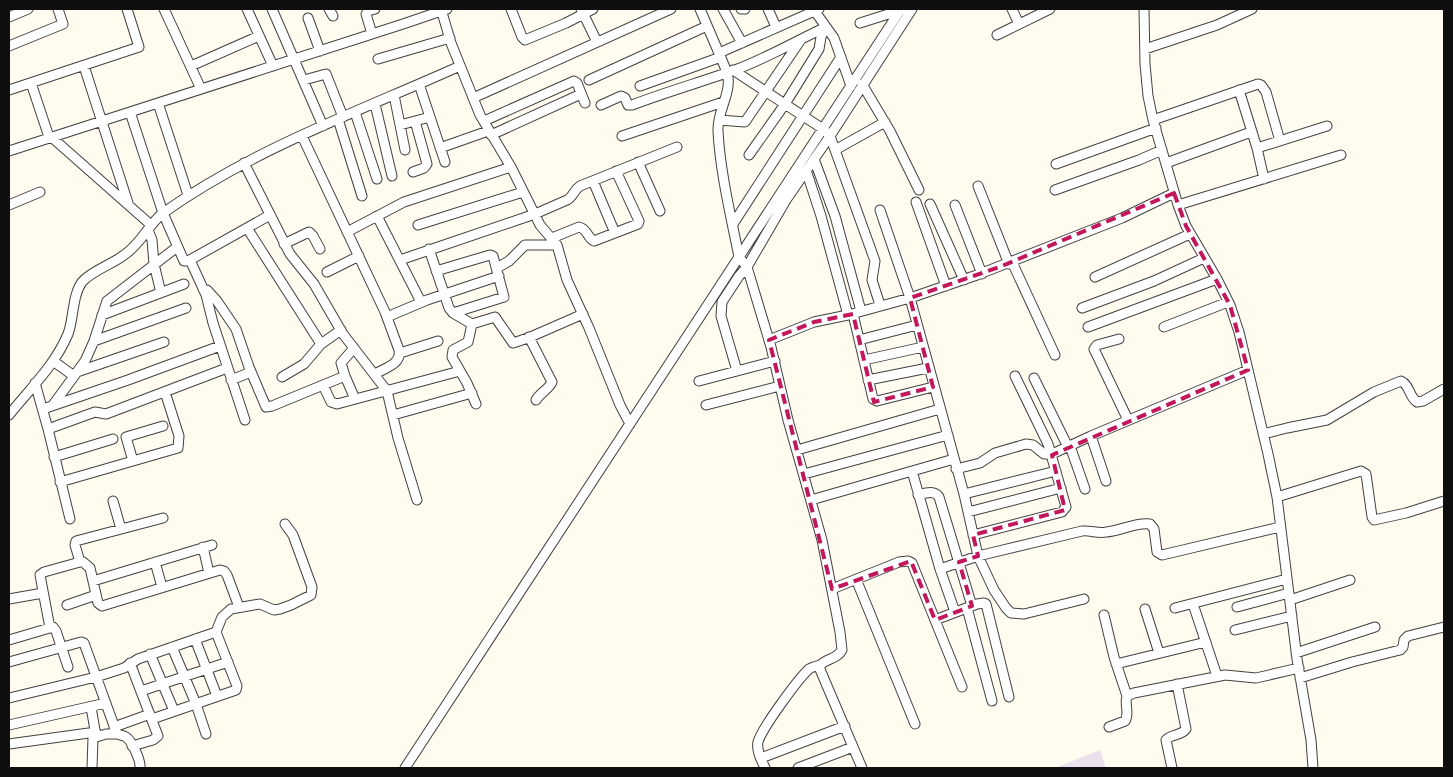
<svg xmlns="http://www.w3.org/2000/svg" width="1453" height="777" font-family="'Zilla Slab',serif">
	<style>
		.industrial { fill: #ebe1ed }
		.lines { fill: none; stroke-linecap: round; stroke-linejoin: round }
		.minor-casing { stroke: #414141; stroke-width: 11 }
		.minor { stroke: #fff; stroke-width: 9 }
		.marked { fill: none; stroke: #c2185b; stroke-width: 4; stroke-dasharray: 10 6; stroke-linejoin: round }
	</style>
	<rect width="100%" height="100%" fill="#fffbee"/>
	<path class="industrial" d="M1100 750 1106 768H1060V766Z"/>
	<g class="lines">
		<defs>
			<path id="minor" d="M164 9 201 89
				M247 9 273 66
				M272 9 323 126
				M329 9 333 16
				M441 9 451 43 480 115 511 167 540 225 557 245 567 280 589 328 620 405 630 424
				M511 9 522 37 525 40 566 23 593 9
				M581 9 597 42
				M700 9 727 72C733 92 717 110 718 131 720 171 731 217 739 257L747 267 771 347 788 420 822 540 840 632 842 650C837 660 824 658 819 667L862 768
				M723 9 742 43
				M741 9H745
				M768 9 776 27
				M1012 9 1019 24
				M1144 9 1145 64 1148 96 1153 120 1178 205 1186 226 1217 279 1230 305 1239 332 1268 454 1277 497 1297 659 1311 740 1313 768
				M814 10 834 38 851 86
				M9 17 28 9
				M308 18 320 51
				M860 23 901 10
				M372 34 366 14 368 11 375 9
				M997 35 1050 9
				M9 46 63 24 58 9
				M1145 49 1217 25 1252 9
				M719 53 819 9
				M378 59 450 38
				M84 66 128 203
				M191 66 259 36
				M733 70 823 129 830 136 875 261 872 280 880 305
				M304 80 326 74 343 117
				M589 80 707 26
				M31 83 48 134 151 225
				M419 84 445 162
				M862 84 890 131 919 190
				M640 86 721 57
				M9 90 139 47 127 9
				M1239 90 1257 148 1264 179
				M394 95 405 150
				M473 98 671 9
				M158 103 188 195
				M375 104 392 176
				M601 105 621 96 625 98 628 105H632C666 92 701 82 735 70 767 58 796 41 826 27
				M130 112 163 213 184 261H188L270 215
				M355 112 377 179
				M338 119 362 196
				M719 120 745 122 800 41
				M1153 120 1258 84 1261 85 1266 92 1280 141
				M484 121 574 81 577 83 585 103
				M400 125 430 117
				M491 135 581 94
				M302 136 385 312 399 350C402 364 385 368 375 374
				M622 136 723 102
				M440 148 488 131
				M1257 148 1327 126
				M835 150 885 122
				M9 151 403 24 447 9
				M749 155 785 104 819 49 821 37 825 28
				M814 159 835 216 861 311
				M638 162 660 211
				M244 163 290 254 314 284 343 334 387 391 398 438 417 500
				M1166 163 1251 132
				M1056 164 1156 128
				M806 170 821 216 848 315
				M413 172 424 168 427 164 415 121
				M593 181 615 233
				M978 186 1009 264
				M1055 190 1139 160 1162 150
				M916 202 946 286
				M930 204 964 280
				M9 205 40 192
				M955 205 982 274
				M1178 205 1341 155
				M880 210 910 298 964 494 978 556 994 590 1006 608 1011 613 1024 614 1084 599
				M377 216 421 302
				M733 224 841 57
				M418 225 523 192
				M247 228 321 344
				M148 230 152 240 154 264 161 293
				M347 232 404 202 511 167
				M552 238 579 227C588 229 587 238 594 241L638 224 639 221 616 171
				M284 244 309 232 313 236 320 249
				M429 249 449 308 453 313 472 324
				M190 260 206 295 213 323 245 420
				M400 260 535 214 567 200C573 197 574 190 580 186L677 147
				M1012 262 1055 355
				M497 268 509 261 525 245H557
				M436 271 490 255 493 256 504 297 453 313
				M327 272 359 256
				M1095 277 1190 234
				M203 289 207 290 217 301 236 329 249 367 266 407 272 406 345 376 341 363 354 348
				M1082 308 1154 281 1204 258
				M853 314 873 399 877 401 933 387
				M102 315 184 284
				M387 317 427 300 499 276
				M1088 327 1217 279
				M1164 327 1228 302
				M529 337 552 382C549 389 541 392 536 400
				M1119 339 1097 345 1094 349 1128 420
				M769 340 814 322 848 315 910 298 977 275 1122 218 1174 193
				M859 340 917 325
				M94 341 186 308
				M400 353 438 341
				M864 360 923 347
				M53 361 74 376
				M737 371 721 316 722 302 739 276 747 267 786 200 830 136 912 9
				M77 372 164 342
				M345 376 355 399
				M282 377 304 364 321 344 341 330
				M1034 378 1068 447
				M231 380 251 372
				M868 380 928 368
				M699 381 775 361
				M35 383 48 429 70 519
				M323 385 331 402 337 404 460 371
				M476 404 467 383 452 357 453 350 468 342 472 324 495 317 513 343 528 338 583 314
				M53 405 85 361 94 341 107 301 177 247
				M706 405 780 386
				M43 409 128 380 220 346
				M9 415C30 389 55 365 68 334 74 318 72 296 82 282 91 271 113 264 124 255 141 244 148 225 163 213 253 149 360 111 460 66
				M393 415 472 393
				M48 429 95 412 106 414 227 368
				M1263 434 1287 428 1327 420 1374 392 1401 381C1410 385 1409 397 1417 402L1423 401 1444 389
				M1091 436 1106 481
				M1070 446 1085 489
				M797 450 940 409
				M54 457 113 439
				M133 461 126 437 163 426
				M956 469 980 463 995 453 1026 444 1033 445 1044 454H1052L1091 436 1248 370
				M912 471 940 569 955 612
				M804 474 948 435
				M60 482 178 448 179 436 165 392
				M964 494 1056 471
				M918 495C926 493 934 490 939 497L972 606
				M1277 497 1361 471 1366 474 1372 517 1374 520 1406 513 1444 501
				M811 500 954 459
				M113 501 121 529
				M968 512 1061 488
				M973 535 1062 512 1066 507 1048 444 1015 376
				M203 547 209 573
				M80 562 75 545 76 541 163 518
				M155 562 162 587
				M940 569 978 556 1082 531C1090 530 1099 534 1106 532 1121 531 1135 522 1150 524L1154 529 1157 552 1162 555 1280 527
				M856 579 915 724
				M93 581 212 545
				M832 589 899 562 908 561 912 563 962 687
				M9 599 43 593
				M1290 600 1350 580
				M1193 604 1217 676
				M67 605 96 595
				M1237 607 1289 593
				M967 608 992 701
				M1175 608 1287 579
				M1145 609 1159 653
				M1104 615 1114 657 1127 696
				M935 620 977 604 984 603 986 604 1009 697
				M50 628 40 575 44 572 80 562H83L90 568 98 603 102 606 220 570 224 571 227 575 239 607
				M1235 630 1292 616
				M195 639 217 696
				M9 640 53 627 56 631 68 667
				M172 647 196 704 206 734
				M1296 653 1375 627
				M150 654 174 711
				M9 662 81 642 84 643 117 734C120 735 123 735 126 737 132 741 141 761 140 768
				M130 663 158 736 153 740 132 746
				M1116 664 1206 642
				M1300 678 1352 662 1400 650 1403 647 1404 640 1408 636 1444 627
				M141 691 228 662
				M9 698 96 677 124 668 138 659 216 632 222 617 231 609 260 604 274 610 280 609 291 605 311 595 312 587 293 535 285 524
				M91 707 96 736
				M152 719 236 690 237 686 216 632
				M9 725 106 703
				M114 727 150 714
				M1109 727 1125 721C1130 713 1124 705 1127 696L1134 693 1225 675 1256 678 1299 668
				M9 744 96 732
				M761 758 845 726
				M92 768 93 738 106 734H117
				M405 768 901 9
				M765 768C762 761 756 751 758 742 762 728 798 679 809 669 812 667 816 666 820 665
				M798 768 853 747
				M1172 768 1166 740C1171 734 1181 736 1186 729L1177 684"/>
		</defs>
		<use href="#minor" class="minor-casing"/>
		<use href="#minor" class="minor"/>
	</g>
	<path class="marked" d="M1174 193 1186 226 1230 305 1248 370 1052 455 1065 510 973 535 978 556 959 562 972 606 935 620 911 561 832 589 769 340 814 322 853 314 874 402 933 387 910 298 1002 266Z"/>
	<rect width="1453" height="777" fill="none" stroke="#0e0e0e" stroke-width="20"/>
</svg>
